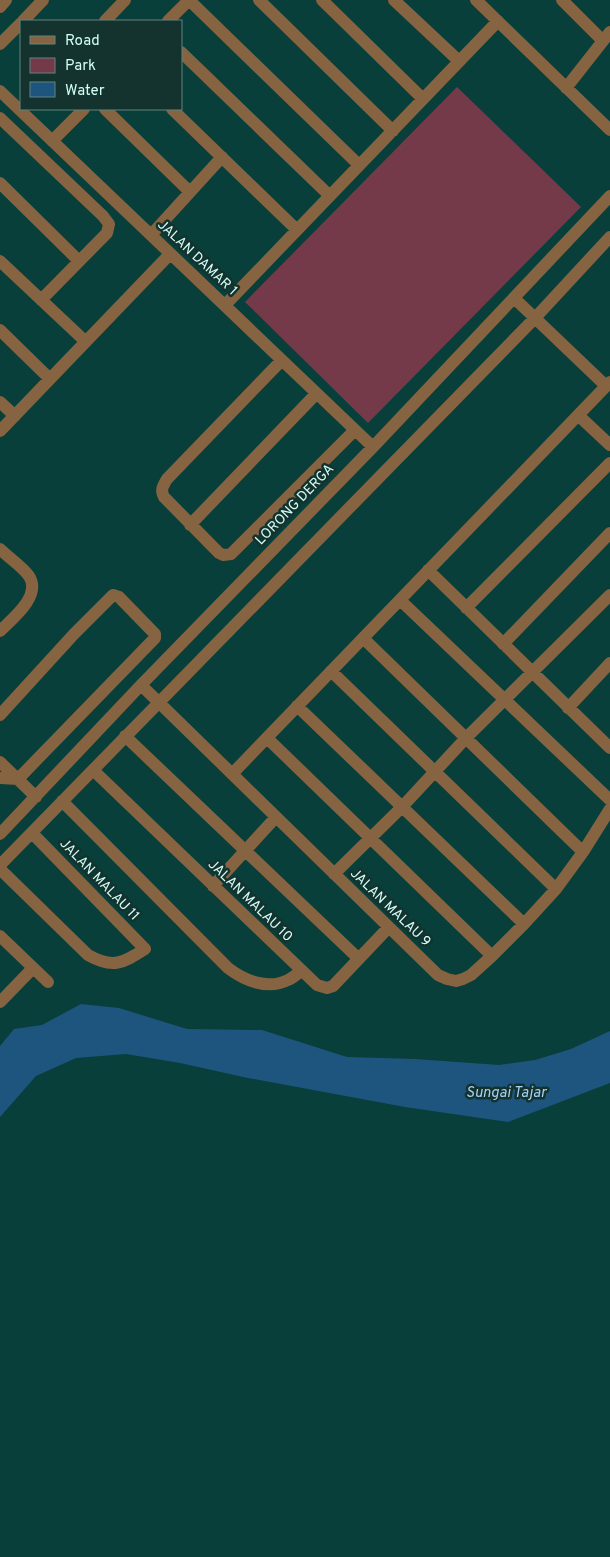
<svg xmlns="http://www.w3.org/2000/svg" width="610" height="1557" font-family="Overpass,sans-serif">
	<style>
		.green { fill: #753a4a }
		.water { fill: #1d557f }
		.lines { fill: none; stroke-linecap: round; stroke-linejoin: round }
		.minor { stroke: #876441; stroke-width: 12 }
		.labels { text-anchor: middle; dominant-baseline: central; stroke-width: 5; stroke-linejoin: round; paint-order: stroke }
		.street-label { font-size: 14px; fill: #d2fef7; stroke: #14322e }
		.water-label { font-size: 15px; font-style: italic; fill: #a6d3f9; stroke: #14322e }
	</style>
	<rect width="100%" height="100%" fill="#083f3a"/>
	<path class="green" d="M457 87 581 207 368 423 245 302Z"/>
	<path class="water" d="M81 1004 119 1008 187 1029 262 1030 347 1057 415 1059 499 1065 535 1060 571 1049 610 1031V1083L508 1122 405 1107 248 1078 180 1063 126 1054 76 1058 36 1076 0 1117V1046L14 1029 42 1025Z"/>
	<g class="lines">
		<path class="minor" d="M189 0 359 165
			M259 0 393 131
			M322 0 423 99
			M394 0 459 61
			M476 0 610 130
			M562 0 603 41
			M0 7 6 0
			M23 21 43 0
			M105 21 125 0
			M168 21 189 0
			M0 44 21 23
			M181 52 330 196
			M566 88 610 32
			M0 91 373 447
			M105 109 190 192
			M172 109 297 230
			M0 118 103 216 109 224 107 233 41 300
			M52 141 84 109
			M0 183 78 260
			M151 235 222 157
			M0 261 86 342
			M514 298 606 386
			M225 305 498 21
			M0 330 50 379
			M282 360 167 479C163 486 160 490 164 497L219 553 223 555 231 554 355 430
			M0 402 15 416
			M578 415 610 445
			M0 431 170 254
			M190 525 316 394
			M0 549C9 558 22 566 29 576 42 596 12 619 0 631
			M428 570 610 748
			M400 600 610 800
			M466 608 610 463
			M363 638 583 852
			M503 644 610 533
			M331 671 556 889
			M141 685 438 975 447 979 456 981 463 979 471 975 492 956 524 924 556 889 583 852 610 809
			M297 706 524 924
			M568 708 610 663
			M0 715 74 634 113 595 119 597 155 634V638L18 779 0 778
			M125 736 359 959
			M267 738 492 956
			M0 762 36 797
			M93 770 317 985 327 988 333 986 389 927
			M232 774 610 382
			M62 801 228 968C245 981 268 990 288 980 293 978 297 974 301 971
			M0 834 141 685 373 447 610 196
			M0 865 535 318 610 237
			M0 869 88 955C113 969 123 963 145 949L32 833
			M334 874 402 807 466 738 610 595
			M213 886 276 817
			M0 936 48 982
			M0 1002 33 968"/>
	</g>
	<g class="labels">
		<g class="street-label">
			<text transform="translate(197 258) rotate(43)">JALAN DAMAR 1</text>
			<text transform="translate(295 505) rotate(-46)">LORONG DERGA</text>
			<text transform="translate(99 880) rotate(46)">JALAN MALAU 11</text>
			<text transform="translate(250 901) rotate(44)">JALAN MALAU 10</text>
			<text transform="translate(390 908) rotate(44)">JALAN MALAU 9</text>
		</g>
		<g class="water-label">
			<text x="506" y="1093">Sungai Tajar</text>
		</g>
	</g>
	<rect x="20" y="20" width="162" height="90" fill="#14322e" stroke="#60847e"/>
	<rect x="30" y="36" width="25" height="8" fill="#876441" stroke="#60847e"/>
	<text x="65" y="45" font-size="15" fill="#d2fef7">Road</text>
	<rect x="30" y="58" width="25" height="15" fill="#753a4a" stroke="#60847e"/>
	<text x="65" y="70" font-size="15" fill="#d2fef7">Park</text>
	<rect x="30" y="82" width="25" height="15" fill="#1d557f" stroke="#60847e"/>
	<text x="65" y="95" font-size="15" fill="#d2fef7">Water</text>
</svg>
